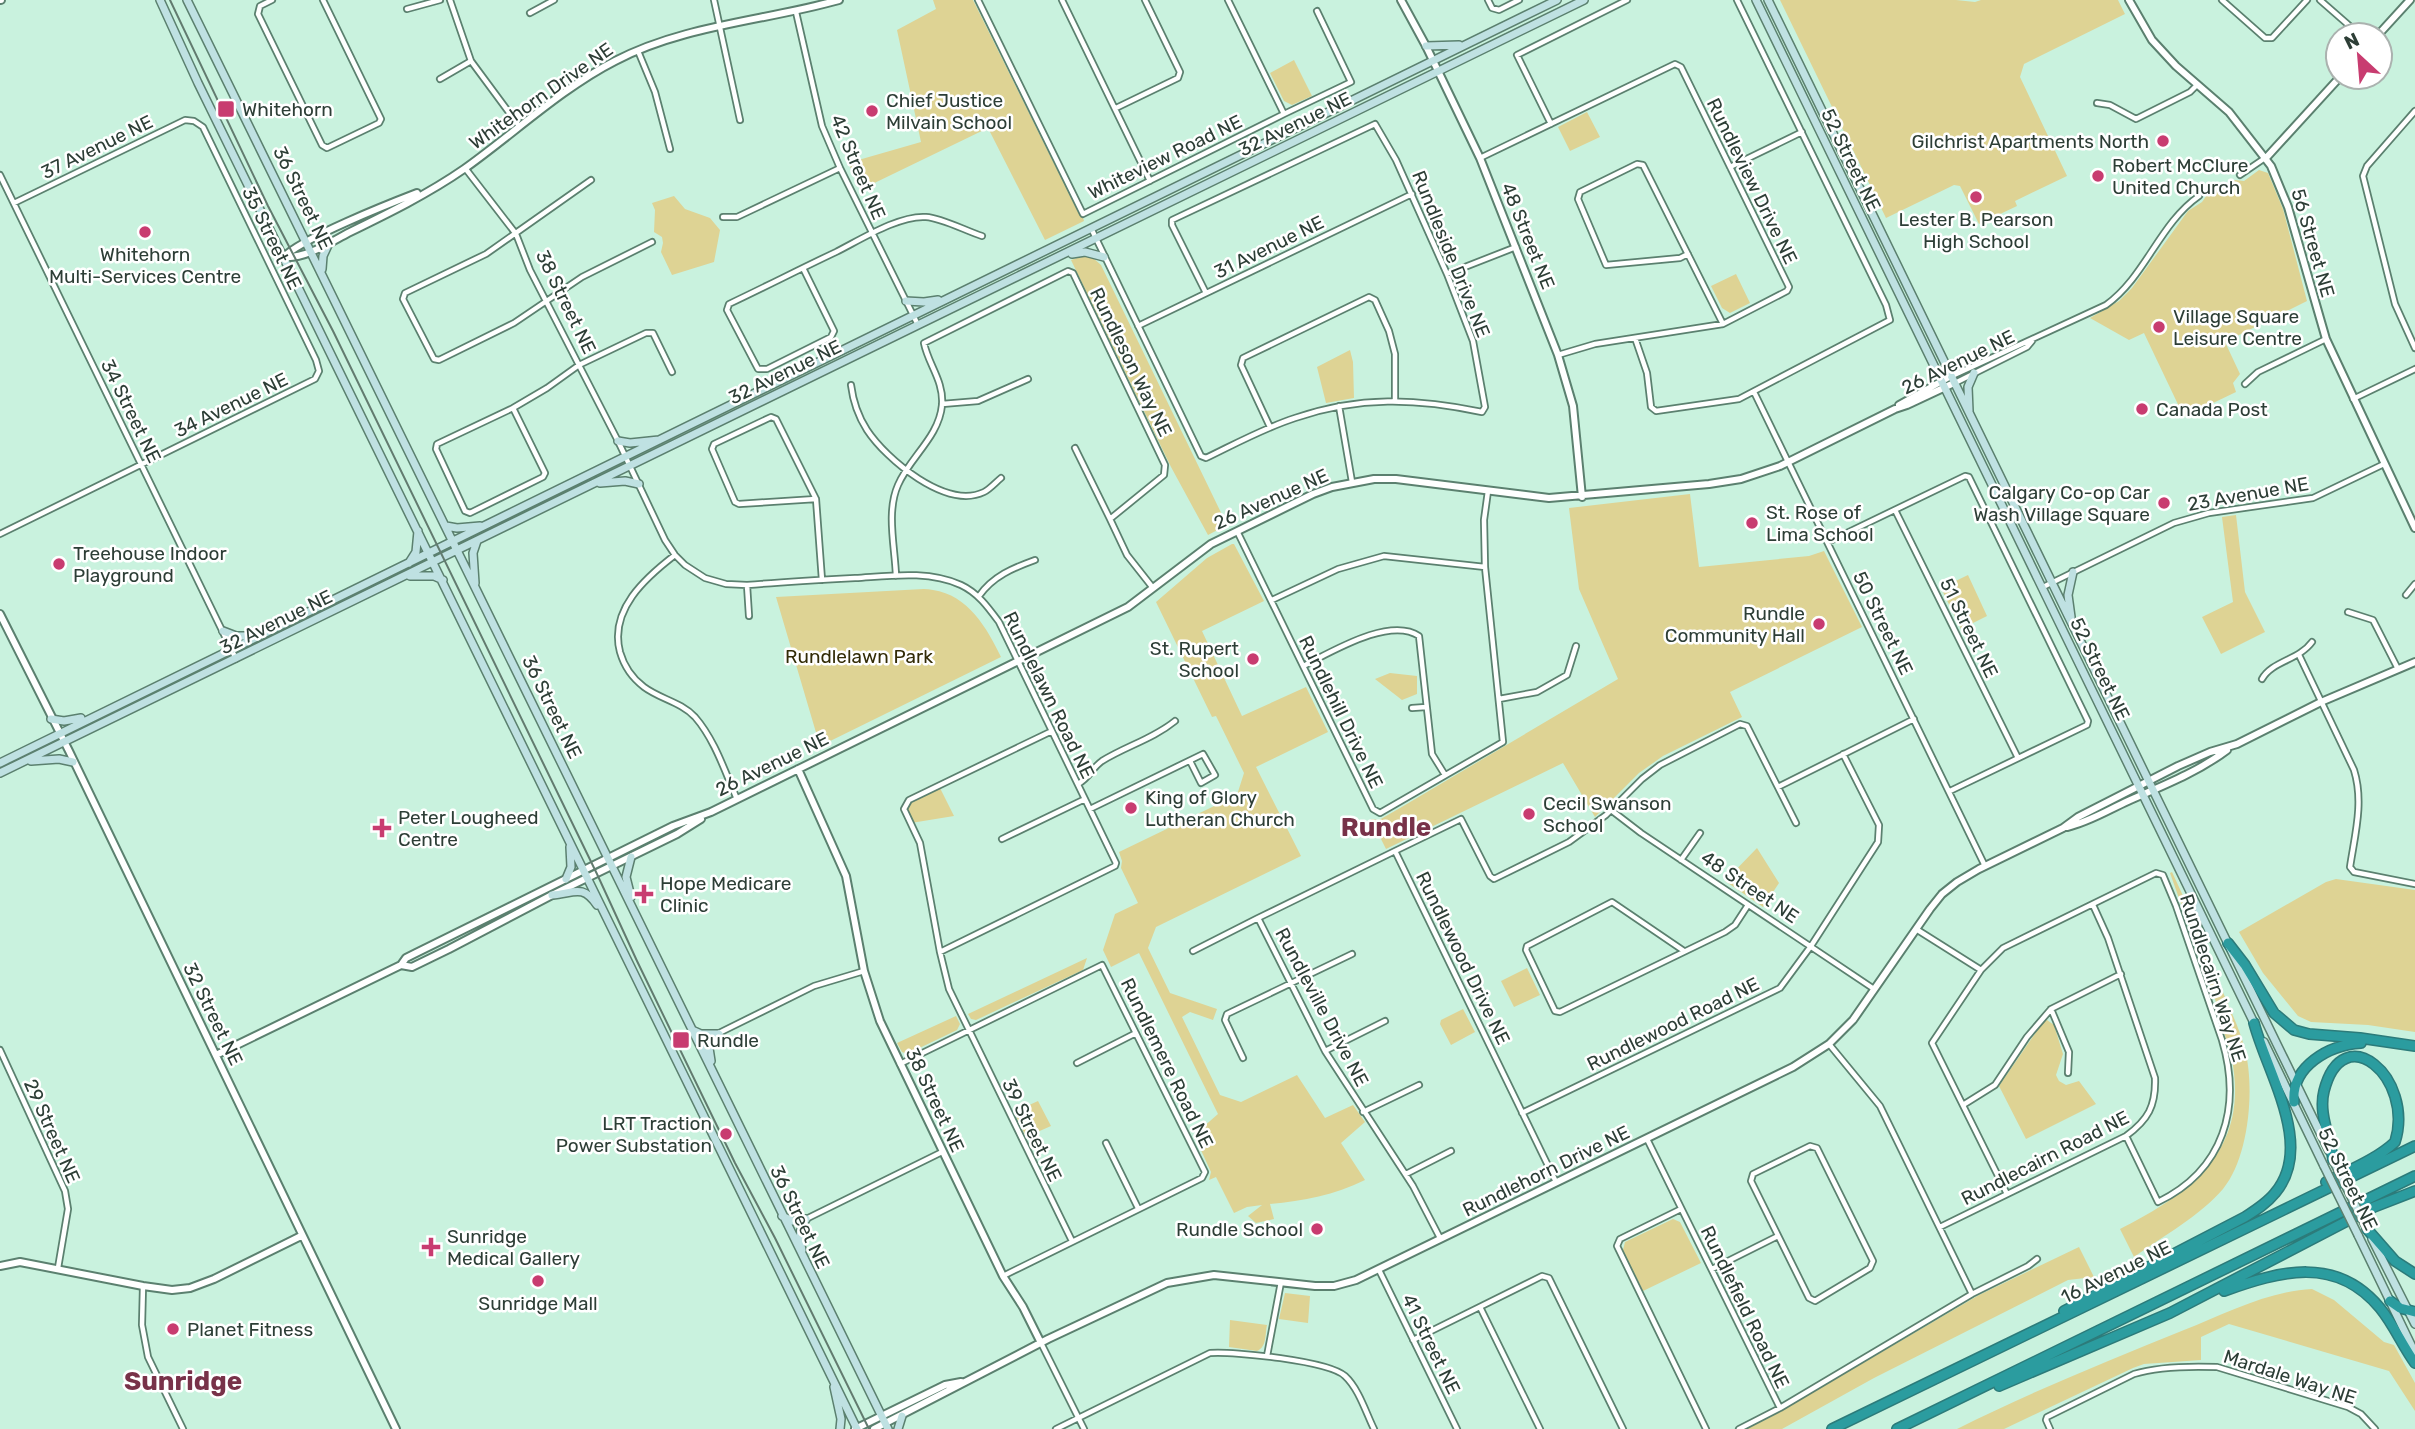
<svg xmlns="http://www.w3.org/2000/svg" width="2415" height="1429" font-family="Rubik,sans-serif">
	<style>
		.green { fill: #ded394 }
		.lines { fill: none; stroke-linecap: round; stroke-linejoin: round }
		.minor-casing { stroke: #5b806f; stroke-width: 8 }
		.tertiary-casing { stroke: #5b806f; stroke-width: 10 }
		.secondary-casing { stroke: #5b806f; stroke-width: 10 }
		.motorway-casing { stroke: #2c7b7a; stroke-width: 12 }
		.minor { stroke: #fff; stroke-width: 4.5 }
		.tertiary { stroke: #fff; stroke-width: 6 }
		.secondary { stroke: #bfe1e2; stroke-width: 7 }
		.motorway { stroke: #2b9c9f; stroke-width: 9 }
		.tram { stroke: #627b6f; stroke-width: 2 }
		.secondary-bridge-casing { stroke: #5b806f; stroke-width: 10; stroke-linecap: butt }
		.secondary-bridge { stroke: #bfe1e2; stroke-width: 7 }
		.poi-dot { fill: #c83c70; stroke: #fff; stroke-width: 2.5 }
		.labels { text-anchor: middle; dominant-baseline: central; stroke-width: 5; stroke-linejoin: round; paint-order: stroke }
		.street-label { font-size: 19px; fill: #2d3e36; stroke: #fff }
		.poi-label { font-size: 19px; fill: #2d3e36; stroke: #fff; text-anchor: start }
		.park-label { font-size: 19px; fill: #332c07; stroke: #fff }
		.district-label { font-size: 26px; font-weight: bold; fill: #783249; stroke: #fff }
	</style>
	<rect width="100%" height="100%" fill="#c9f2de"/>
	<path class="green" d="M933 0H973L1078 212 1082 214 1084 221 1045 240 988 128 862 189 848 163 921 142 897 30 936 9Z
		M1780 0H1956L1975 2 1981 0H2118L2125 14 2024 64 2020 77 2067 176 2015 201 2017 206 1979 224 1960 186 1954 185 1886 218Z
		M1294 60 1312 96 1292 105 1284 101 1270 73Z
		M1587 112 1600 137 1570 151 1558 127Z
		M2259 170 2268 173 2283 209 2307 301 2225 342 2240 374 2233 383 2236 392 2184 417 2144 333 2129 340 2090 318 2119 301 2132 288 2188 211 2202 202 2207 195 2235 180 2244 181Z
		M674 196 685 209 710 218 720 230 714 262 672 275 661 252 663 243 662 237 654 232 655 210 652 203Z
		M1083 256 1092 257 1101 265 1227 525 1208 535 1171 467 1071 260Z
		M1736 274 1750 303 1730 313 1722 308 1711 286Z
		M1350 350 1353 362 1354 398 1326 403 1317 367Z
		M1690 494 1699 567 1809 556 1824 551 1862 627 1730 692 1742 717 1663 756 1639 773 1595 817 1563 763 1386 849 1371 819 1379 820 1400 808 1618 679 1579 589 1569 508Z
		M2236 515 2245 592 2265 632 2221 654 2202 617 2233 602 2222 517Z
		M1232 544H1234L1264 601 1202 631 1242 716 1306 687 1328 732 1256 767 1301 856 1156 927 1148 948 1170 993 1217 1009 1213 1020 1190 1012 1182 1017 1220 1095 1241 1102 1297 1075 1325 1118 1353 1105 1365 1122 1341 1143 1365 1180C1334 1195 1304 1201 1270 1204L1274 1219 1256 1223 1248 1216 1262 1205 1247 1207 1234 1213 1216 1177 1209 1180 1211 1172 1194 1135 1218 1114 1139 953 1111 967 1103 950 1115 914 1138 903 1121 868 1122 861 1119 852 1237 795 1244 773 1216 716 1212 717 1156 602 1207 558Z
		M1968 575 1987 616 1961 629 1941 588Z
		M905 590C914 590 924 588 933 590 968 595 987 628 1001 657L820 746 776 597Z
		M1390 673 1417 676V694L1402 700 1375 679Z
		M939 786 954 816 911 823 904 809 909 800Z
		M1757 848 1779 883 1763 907 1725 881Z
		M2172 872C2190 910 2207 950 2222 990 2230 1010 2240 1029 2245 1050 2255 1088 2249 1158 2223 1189 2201 1215 2162 1237 2134 1257L2120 1229C2183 1197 2244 1157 2234 1073 2232 1052 2223 1031 2217 1011V1005L2170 873Z
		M2336 879 2415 890V1032L2368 1025 2311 1022 2298 1016 2263 973 2239 932 2326 882Z
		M1087 958 1083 970 976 1020 971 1019 968 1014Z
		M1527 968 1540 995 1514 1007 1501 981Z
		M1463 1009 1475 1032 1451 1045 1440 1024 1441 1020Z
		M956 1016 960 1024 957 1030 907 1054 902 1052 897 1043Z
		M2047 1020 2054 1025 2063 1054 2056 1075 2059 1081 2066 1085 2079 1081 2096 1104 2026 1139 1999 1086 2043 1022Z
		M1038 1101 1051 1126 1026 1137 1014 1112Z
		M1673 1219 1680 1222 1701 1263 1643 1291 1623 1250 1625 1242Z
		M2079 1247 2094 1277 2068 1280 1874 1378 1782 1429H1746L1769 1418 1979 1295Z
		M2312 1289 2334 1300 2384 1342 2394 1345 2415 1383V1411L2389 1371 2229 1324 2201 1337V1360L2144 1364 2133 1368 2004 1429H1957C2031 1392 2107 1361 2184 1330 2225 1314 2268 1291 2312 1289Z
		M1285 1293 1310 1296 1308 1323 1279 1319Z
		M1230 1320 1267 1325C1265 1334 1267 1347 1257 1351L1229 1347Z"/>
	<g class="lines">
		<defs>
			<path id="minor" d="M272 0 260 6 258 14 322 145 327 148 379 123 381 119 323 0
				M450 0 471 61 519 126
				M714 0 740 120
				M978 0 1083 214 1284 114 1228 0
				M1062 0 1150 181
				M1488 0 1492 8 1499 10 1519 0
				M2222 0 2265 38H2272L2307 0
				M2320 0 2360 35
				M407 9 440 0
				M796 12 822 126 840 168 918 325
				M530 13 554 0
				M638 51 655 92 670 149
				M440 79 471 61
				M2097 103 2110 105 2136 119 2190 92 2197 85
				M1116 108 1178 78 1180 72 1145 0
				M2415 111 2367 166 2363 176 2395 304 2415 348
				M1284 114 1351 82 1317 11
				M1551 124 1517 55 1627 0
				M1480 158 1675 64 1681 67 1789 287 1787 291 1723 324 1595 344 1558 355
				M1730 167 1802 132
				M465 168 516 234 530 270 618 441 665 540 675 555 685 565 705 578 726 584 747 585C783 582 819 580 855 578 889 576 928 570 961 585 978 593 988 607 999 622L1116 863 1115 866 940 952
				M0 175 236 659
				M2240 175 2265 158
				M591 180 486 254 405 293 403 299 434 359 439 360 514 323 582 277 652 242
				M723 217H737L840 168
				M1091 228 1201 456 1206 458C1235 444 1264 428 1295 418 1359 396 1416 398 1482 412L1485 407 1473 341 1447 274 1396 160 1375 124 1172 220V225L1206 293
				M1688 254 1680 258 1606 265 1578 199 1580 192 1637 164 1643 165 1723 324
				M803 268 834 331 831 337 767 369H758L727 310 729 304C765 287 800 269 836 252 860 240 899 215 926 217 942 218 966 231 982 236
				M1447 274 1516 247
				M1138 326 1412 194
				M1635 338 1647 373 1651 407 1656 411 1739 399 1890 320 1886 305 1737 0
				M1952 376 2106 305C2146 276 2159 224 2199 196
				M1955 383 2027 347 2032 341
				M2245 384 2258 372 2326 339
				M851 385C853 401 858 416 867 430 886 459 946 510 984 492 990 489 996 482 1001 478
				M1754 392 1985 866
				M2353 399 2415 369
				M942 404 978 401 1028 379
				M1339 406 1352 482
				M513 408 545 473 543 477 470 513 465 511 436 449 437 444Z
				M513 408 547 388 579 365 646 333H653L672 372
				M1270 427 1241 365 1243 358 1369 297 1375 300 1389 331 1395 354V400
				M1075 448 1110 519
				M816 499 739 504 735 502 712 449 714 444 771 417 776 419 816 499 822 580
				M1895 510 2018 758
				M1237 531 1373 809 1380 813 1503 742 1485 567 1484 520 1488 491
				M0 534 315 379 319 371 316 360 203 127 194 121 185 120 14 203
				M1828 542 1965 476 1969 477 2088 721 2087 725 1950 791
				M675 555C645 578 609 610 620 652 624 666 632 678 644 687 660 699 681 702 695 717 715 740 725 772 737 799
				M896 576C895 547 886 512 898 485 910 457 939 437 942 405 944 381 928 364 924 343L1068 271 1073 273 1165 465 1164 475 1110 519 1127 555 1153 588
				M747 585 749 616
				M2043 587 2174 523 2209 513 2313 498 2384 464
				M2406 595 2415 584
				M979 596C993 576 1013 568 1035 560
				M1272 600 1338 569 1384 556 1485 567
				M2348 612 2373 620 2398 669
				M2299 655 2354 770C2364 802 2355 834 2350 867L2354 872 2415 884
				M1303 666C1330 653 1389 616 1419 636L1432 754 1445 775
				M2262 679C2272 661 2299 660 2312 642
				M1499 699 1537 692 1567 675 1576 646
				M1412 708 1426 707
				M1052 731 909 800 904 809 920 843 940 952 949 989 1072 1241
				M1078 784C1090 777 1092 768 1102 761 1126 746 1153 739 1175 721
				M1778 787 1914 719
				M1090 809 1203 754 1215 775 1201 783 1190 761
				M1611 810 1641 833 1874 989
				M1002 839 1085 799
				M1395 851 1258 918 1325 1051 1413 1186 1440 1238
				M1681 860 1700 833
				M1916 929 1981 970
				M1193 951 1258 918
				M1684 951 1612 902 1527 946 1526 950 1555 1011 1560 1012 1725 932 1735 925 1748 905
				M2051 1009 2069 1052 2068 1073
				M719 1033 814 986 864 971
				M1829 1044 1880 1106 1972 1294
				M0 1050 65 1191 68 1209 58 1268
				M1325 1051 1385 1021
				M1243 1058 1225 1020 1227 1014 1352 954
				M1077 1063 1136 1033
				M900 1064 1102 965 1205 1172 1202 1178 1003 1276
				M1963 1105 1995 1085 2027 1037 2051 1009 2121 974
				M1363 1112 1419 1085
				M1522 1113 1780 988 1811 946 1878 842 1879 825 1843 754
				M1647 1139 1780 1408 1972 1294 2028 1266 2037 1259
				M1106 1143 1138 1208
				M1810 1146 1817 1148 1873 1261 1870 1268 1815 1301 1809 1298 1751 1181 1753 1174Z
				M1406 1174 1451 1151
				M1556 1182 1395 851 1461 819 1490 876 1494 879 1569 842 1606 815 1642 779 1660 765 1740 724 1747 726 1796 823
				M2007 1194 1932 1043 1981 970 2003 948 2156 873 2163 875 2176 906 2222 1040C2242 1107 2224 1170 2158 1202L2126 1136
				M1681 1209 1620 1239 1617 1246 1706 1429
				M806 1219 942 1152
				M1940 1227 2126 1136C2148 1120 2156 1106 2155 1078L2108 938 2093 905
				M1712 1269 1778 1236
				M1379 1270 1457 1429
				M143 1286 142 1325 148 1357 183 1429
				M1480 1307 1540 1429
				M1413 1340 1542 1276 1549 1278 1623 1429
				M1041 1343 1084 1429
				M1267 1356 1281 1282
				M1056 1429 1210 1353C1234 1351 1329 1361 1345 1376 1359 1389 1366 1413 1374 1429
				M1739 1429 1780 1408
				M2050 1429 2046 1420 2047 1417 2134 1374C2160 1366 2190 1366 2217 1367L2348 1407 2361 1414 2375 1429"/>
			<path id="tertiary" d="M0 0H1
				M1401 0 1426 46 1480 158 1558 355 1573 406 1582 497
				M2129 0 2152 40 2176 66 2229 112 2271 166 2288 207 2326 339 2415 528
				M2378 35 2410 0
				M2266 158 2340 77
				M284 257C305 259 329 243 348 233 387 214 428 194 464 169 512 135 562 88 615 61 684 25 764 21 839 0
				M284 257C300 239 391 203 417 193
				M1899 405 1951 376
				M0 614 69 751 396 1429
				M798 769 846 876 864 971 880 1021 1003 1276 1023 1307 1041 1343
				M2067 827C2089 822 2108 810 2128 801 2162 786 2198 772 2227 750
				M401 965 412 967 449 949 552 895 677 834 701 819
				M216 1055 401 965 406 958 416 953 673 826 711 812 1128 607 1211 544 1313 494 1332 487 1374 479H1396L1549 498 1709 484 1741 479 1780 466 1895 409 1907 405 1954 383
				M0 1266 20 1262 143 1286 172 1290 190 1288 214 1279 301 1236
				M855 1429 945 1385 961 1382
				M874 1429 1048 1339 1167 1283 1214 1275 1315 1286H1334L1356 1280 1793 1067 1829 1044 1853 1020 1930 909 1942 894 1957 882 1979 869 2063 828 2078 817 2178 766 2210 752 2237 744 2321 702 2415 662"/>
			<path id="secondary" d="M160 0 198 83 857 1429
				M187 0 888 1429
				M1756 0 2255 1025
				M1768 0 2329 1151
				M1426 46 1459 45
				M1072 254 1085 252 1104 257
				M322 269 323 256 329 243
				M906 301 924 302 938 300
				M1969 411 1968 387 1974 373
				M618 441 630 443 659 440
				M600 483 625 481 639 484
				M446 526 457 528 480 526
				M409 563 416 552 418 531
				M410 576H434L443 580
				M475 583 473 553 477 541
				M2071 617 2068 595 2073 572
				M223 631 236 636H251
				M51 719 64 721 81 718
				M31 761 59 759 73 762
				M0 763 1557 0
				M0 773 1584 0
				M566 879 571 867 570 847
				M552 895C573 894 582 883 597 905
				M631 897 626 877 631 857
				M692 1030 701 1034H718
				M2264 1042 2324 1166
				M711 1061 709 1048 719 1034
				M782 1216 792 1221 806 1219
				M2358 1235 2415 1353
				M2372 1239 2415 1324
				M802 1250C799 1238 799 1230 806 1219
				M834 1387 841 1419 840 1429
				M898 1429 902 1416"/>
			<path id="motorway" d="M2228 943 2245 965 2274 1013 2294 1030 2309 1034 2360 1038 2415 1046
				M2294 1102C2291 1066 2329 1045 2361 1043
				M2326 1182C2349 1170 2377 1159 2395 1142 2415 1078 2343 1016 2324 1091 2318 1114 2331 1138 2333 1160
				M2367 1229 2395 1261 2415 1274
				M2224 1291C2280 1271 2336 1255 2380 1308 2394 1325 2402 1345 2415 1363
				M2390 1301 2400 1308 2415 1312
				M2064 1311 2245 1217C2256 1210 2267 1203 2275 1193 2315 1146 2267 1073 2254 1023
				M1999 1386 2170 1313 2374 1207 2415 1191
				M1832 1429 2415 1146
				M1897 1429 2415 1176"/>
		</defs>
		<use href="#minor" class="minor-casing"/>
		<use href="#tertiary" class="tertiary-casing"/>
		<use href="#secondary" class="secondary-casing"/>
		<use href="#motorway" class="motorway-casing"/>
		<use href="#minor" class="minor"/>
		<use href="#tertiary" class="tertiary"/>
		<use href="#secondary" class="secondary"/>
		<use href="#motorway" class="motorway"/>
		<path class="tram" d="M170 0 268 206 333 331 597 874 637 961 735 1163 775 1238 869 1429"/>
		<defs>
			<path id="secondary-bridge" d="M2333 1160 2367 1229
				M2324 1166 2358 1235"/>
		</defs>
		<use href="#secondary-bridge" class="secondary-bridge-casing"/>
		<use href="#secondary-bridge" class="secondary-bridge"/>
	</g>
	<g class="poi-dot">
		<rect x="217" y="100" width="18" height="18" rx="3.5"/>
		<circle cx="872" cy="111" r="7"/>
		<circle cx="2163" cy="141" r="7"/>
		<circle cx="2098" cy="176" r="7"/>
		<circle cx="1976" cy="197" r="7"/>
		<circle cx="145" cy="232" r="7"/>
		<circle cx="2159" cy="327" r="7"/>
		<circle cx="2142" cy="409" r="7"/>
		<circle cx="2164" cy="503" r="7"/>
		<circle cx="1752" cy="523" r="7"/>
		<circle cx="59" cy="564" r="7"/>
		<circle cx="1819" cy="624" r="7"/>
		<circle cx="1253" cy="659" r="7"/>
		<circle cx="1131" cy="808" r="7"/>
		<circle cx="1529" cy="814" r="7"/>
		<path d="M378.5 817.5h7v7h7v7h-7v7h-7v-7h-7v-7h7z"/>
		<path d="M640.5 883.5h7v7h7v7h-7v7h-7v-7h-7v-7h7z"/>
		<rect x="672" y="1031" width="18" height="18" rx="3.5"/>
		<circle cx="726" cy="1134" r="7"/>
		<circle cx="1317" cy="1229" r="7"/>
		<path d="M427.5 1236.5h7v7h7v7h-7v7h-7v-7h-7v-7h7z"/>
		<circle cx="538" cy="1281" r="7"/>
		<circle cx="173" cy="1329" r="7"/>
	</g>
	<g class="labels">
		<g class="street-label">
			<text transform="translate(541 96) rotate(-35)">Whitehorn Drive NE</text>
			<text transform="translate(1295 124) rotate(-26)">32 Avenue NE</text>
			<text transform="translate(97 147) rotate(-26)">37 Avenue NE</text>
			<text transform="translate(1165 157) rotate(-26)">Whiteview Road NE</text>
			<text transform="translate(1851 160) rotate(64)">52 Street NE</text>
			<text transform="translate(858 167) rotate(67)">42 Street NE</text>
			<text transform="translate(1752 181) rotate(64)">Rundleview Drive NE</text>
			<text transform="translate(303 198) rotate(64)">36 Street NE</text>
			<text transform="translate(1528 236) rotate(68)">48 Street NE</text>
			<text transform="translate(272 238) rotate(64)">35 Street NE</text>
			<text transform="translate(2313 243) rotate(74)">56 Street NE</text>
			<text transform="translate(1269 247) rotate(-26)">31 Avenue NE</text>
			<text transform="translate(1451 254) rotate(68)">Rundleside Drive NE</text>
			<text transform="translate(566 302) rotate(64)">38 Street NE</text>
			<text transform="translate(1131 362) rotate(64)">Rundleson Way NE</text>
			<text transform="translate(1958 362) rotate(-26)">26 Avenue NE</text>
			<text transform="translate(785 372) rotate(-26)">32 Avenue NE</text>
			<text transform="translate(231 405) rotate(-26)">34 Avenue NE</text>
			<text transform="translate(131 411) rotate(64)">34 Street NE</text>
			<text transform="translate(2248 494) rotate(-10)">23 Avenue NE</text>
			<text transform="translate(1271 499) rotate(-24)">26 Avenue NE</text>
			<text transform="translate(276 622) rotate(-26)">32 Avenue NE</text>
			<text transform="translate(1883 623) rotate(64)">50 Street NE</text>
			<text transform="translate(1969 628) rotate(64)">51 Street NE</text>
			<text transform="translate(2100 669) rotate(64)">52 Street NE</text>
			<text transform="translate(1049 695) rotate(64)">Rundlelawn Road NE</text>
			<text transform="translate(552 707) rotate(64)">36 Street NE</text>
			<text transform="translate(1341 712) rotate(64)">Rundlehill Drive NE</text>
			<text transform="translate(772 764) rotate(-26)">26 Avenue NE</text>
			<text transform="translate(1750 887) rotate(34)">48 Street NE</text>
			<text transform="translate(1463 958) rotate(64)">Rundlewood Drive NE</text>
			<text transform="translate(2213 978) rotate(72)">Rundlecairn Way NE</text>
			<text transform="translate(1322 1007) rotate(62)">Rundleville Drive NE</text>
			<text transform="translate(213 1014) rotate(64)">32 Street NE</text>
			<text transform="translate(1673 1024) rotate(-26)">Rundlewood Road NE</text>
			<text transform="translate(1167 1063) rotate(64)">Rundlemere Road NE</text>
			<text transform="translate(935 1100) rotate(65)">38 Street NE</text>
			<text transform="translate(1032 1130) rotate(64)">39 Street NE</text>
			<text transform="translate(52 1131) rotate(66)">29 Street NE</text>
			<text transform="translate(2045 1158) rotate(-27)">Rundlecairn Road NE</text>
			<text transform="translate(1546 1171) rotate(-26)">Rundlehorn Drive NE</text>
			<text transform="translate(2348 1179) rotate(64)">52 Street NE</text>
			<text transform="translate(800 1217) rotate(64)">36 Street NE</text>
			<text transform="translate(2116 1272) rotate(-26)">16 Avenue NE</text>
			<text transform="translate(1745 1307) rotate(64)">Rundlefield Road NE</text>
			<text transform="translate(1431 1344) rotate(64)">41 Street NE</text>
			<text transform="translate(2290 1377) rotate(18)">Mardale Way NE</text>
		</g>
		<g class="poi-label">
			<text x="886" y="100">Chief Justice<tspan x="886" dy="22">Milvain School</tspan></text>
			<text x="242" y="109">Whitehorn</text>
			<text x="2149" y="141" text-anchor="end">Gilchrist Apartments North</text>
			<text x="2112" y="165">Robert McClure<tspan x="2112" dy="22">United Church</tspan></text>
			<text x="1976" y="219" text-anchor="middle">Lester B. Pearson<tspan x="1976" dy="22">High School</tspan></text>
			<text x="145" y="254" text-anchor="middle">Whitehorn<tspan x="145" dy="22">Multi-Services Centre</tspan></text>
			<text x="2173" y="316">Village Square<tspan x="2173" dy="22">Leisure Centre</tspan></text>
			<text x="2156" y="409">Canada Post</text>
			<text x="2150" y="492" text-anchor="end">Calgary Co-op Car<tspan x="2150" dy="22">Wash Village Square</tspan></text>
			<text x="1766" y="512">St. Rose of<tspan x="1766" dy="22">Lima School</tspan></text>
			<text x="73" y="553">Treehouse Indoor<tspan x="73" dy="22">Playground</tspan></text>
			<text x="1805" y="613" text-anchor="end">Rundle<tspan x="1805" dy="22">Community Hall</tspan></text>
			<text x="1239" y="648" text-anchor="end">St. Rupert<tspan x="1239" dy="22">School</tspan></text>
			<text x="1145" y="797">King of Glory<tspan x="1145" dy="22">Lutheran Church</tspan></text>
			<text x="1543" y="803">Cecil Swanson<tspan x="1543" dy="22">School</tspan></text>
			<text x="398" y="817">Peter Lougheed<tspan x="398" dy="22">Centre</tspan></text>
			<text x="660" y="883">Hope Medicare<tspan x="660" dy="22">Clinic</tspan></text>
			<text x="697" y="1040">Rundle</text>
			<text x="712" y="1123" text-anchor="end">LRT Traction<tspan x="712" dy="22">Power Substation</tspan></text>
			<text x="1303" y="1229" text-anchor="end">Rundle School</text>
			<text x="447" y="1236">Sunridge<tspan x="447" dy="22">Medical Gallery</tspan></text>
			<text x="538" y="1303" text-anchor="middle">Sunridge Mall</text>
			<text x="187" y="1329">Planet Fitness</text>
		</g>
		<g class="park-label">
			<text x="859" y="656">Rundlelawn Park</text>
		</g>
		<g class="district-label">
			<text x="1386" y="827">Rundle</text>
			<text x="183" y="1381">Sunridge</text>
		</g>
	</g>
	<g transform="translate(2359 56) rotate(334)"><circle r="33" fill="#ffffff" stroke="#abb2af" stroke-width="2"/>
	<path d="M0-5L12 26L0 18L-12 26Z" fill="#c83c70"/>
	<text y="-10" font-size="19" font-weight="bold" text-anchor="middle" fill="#2d3e36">N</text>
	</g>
</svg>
